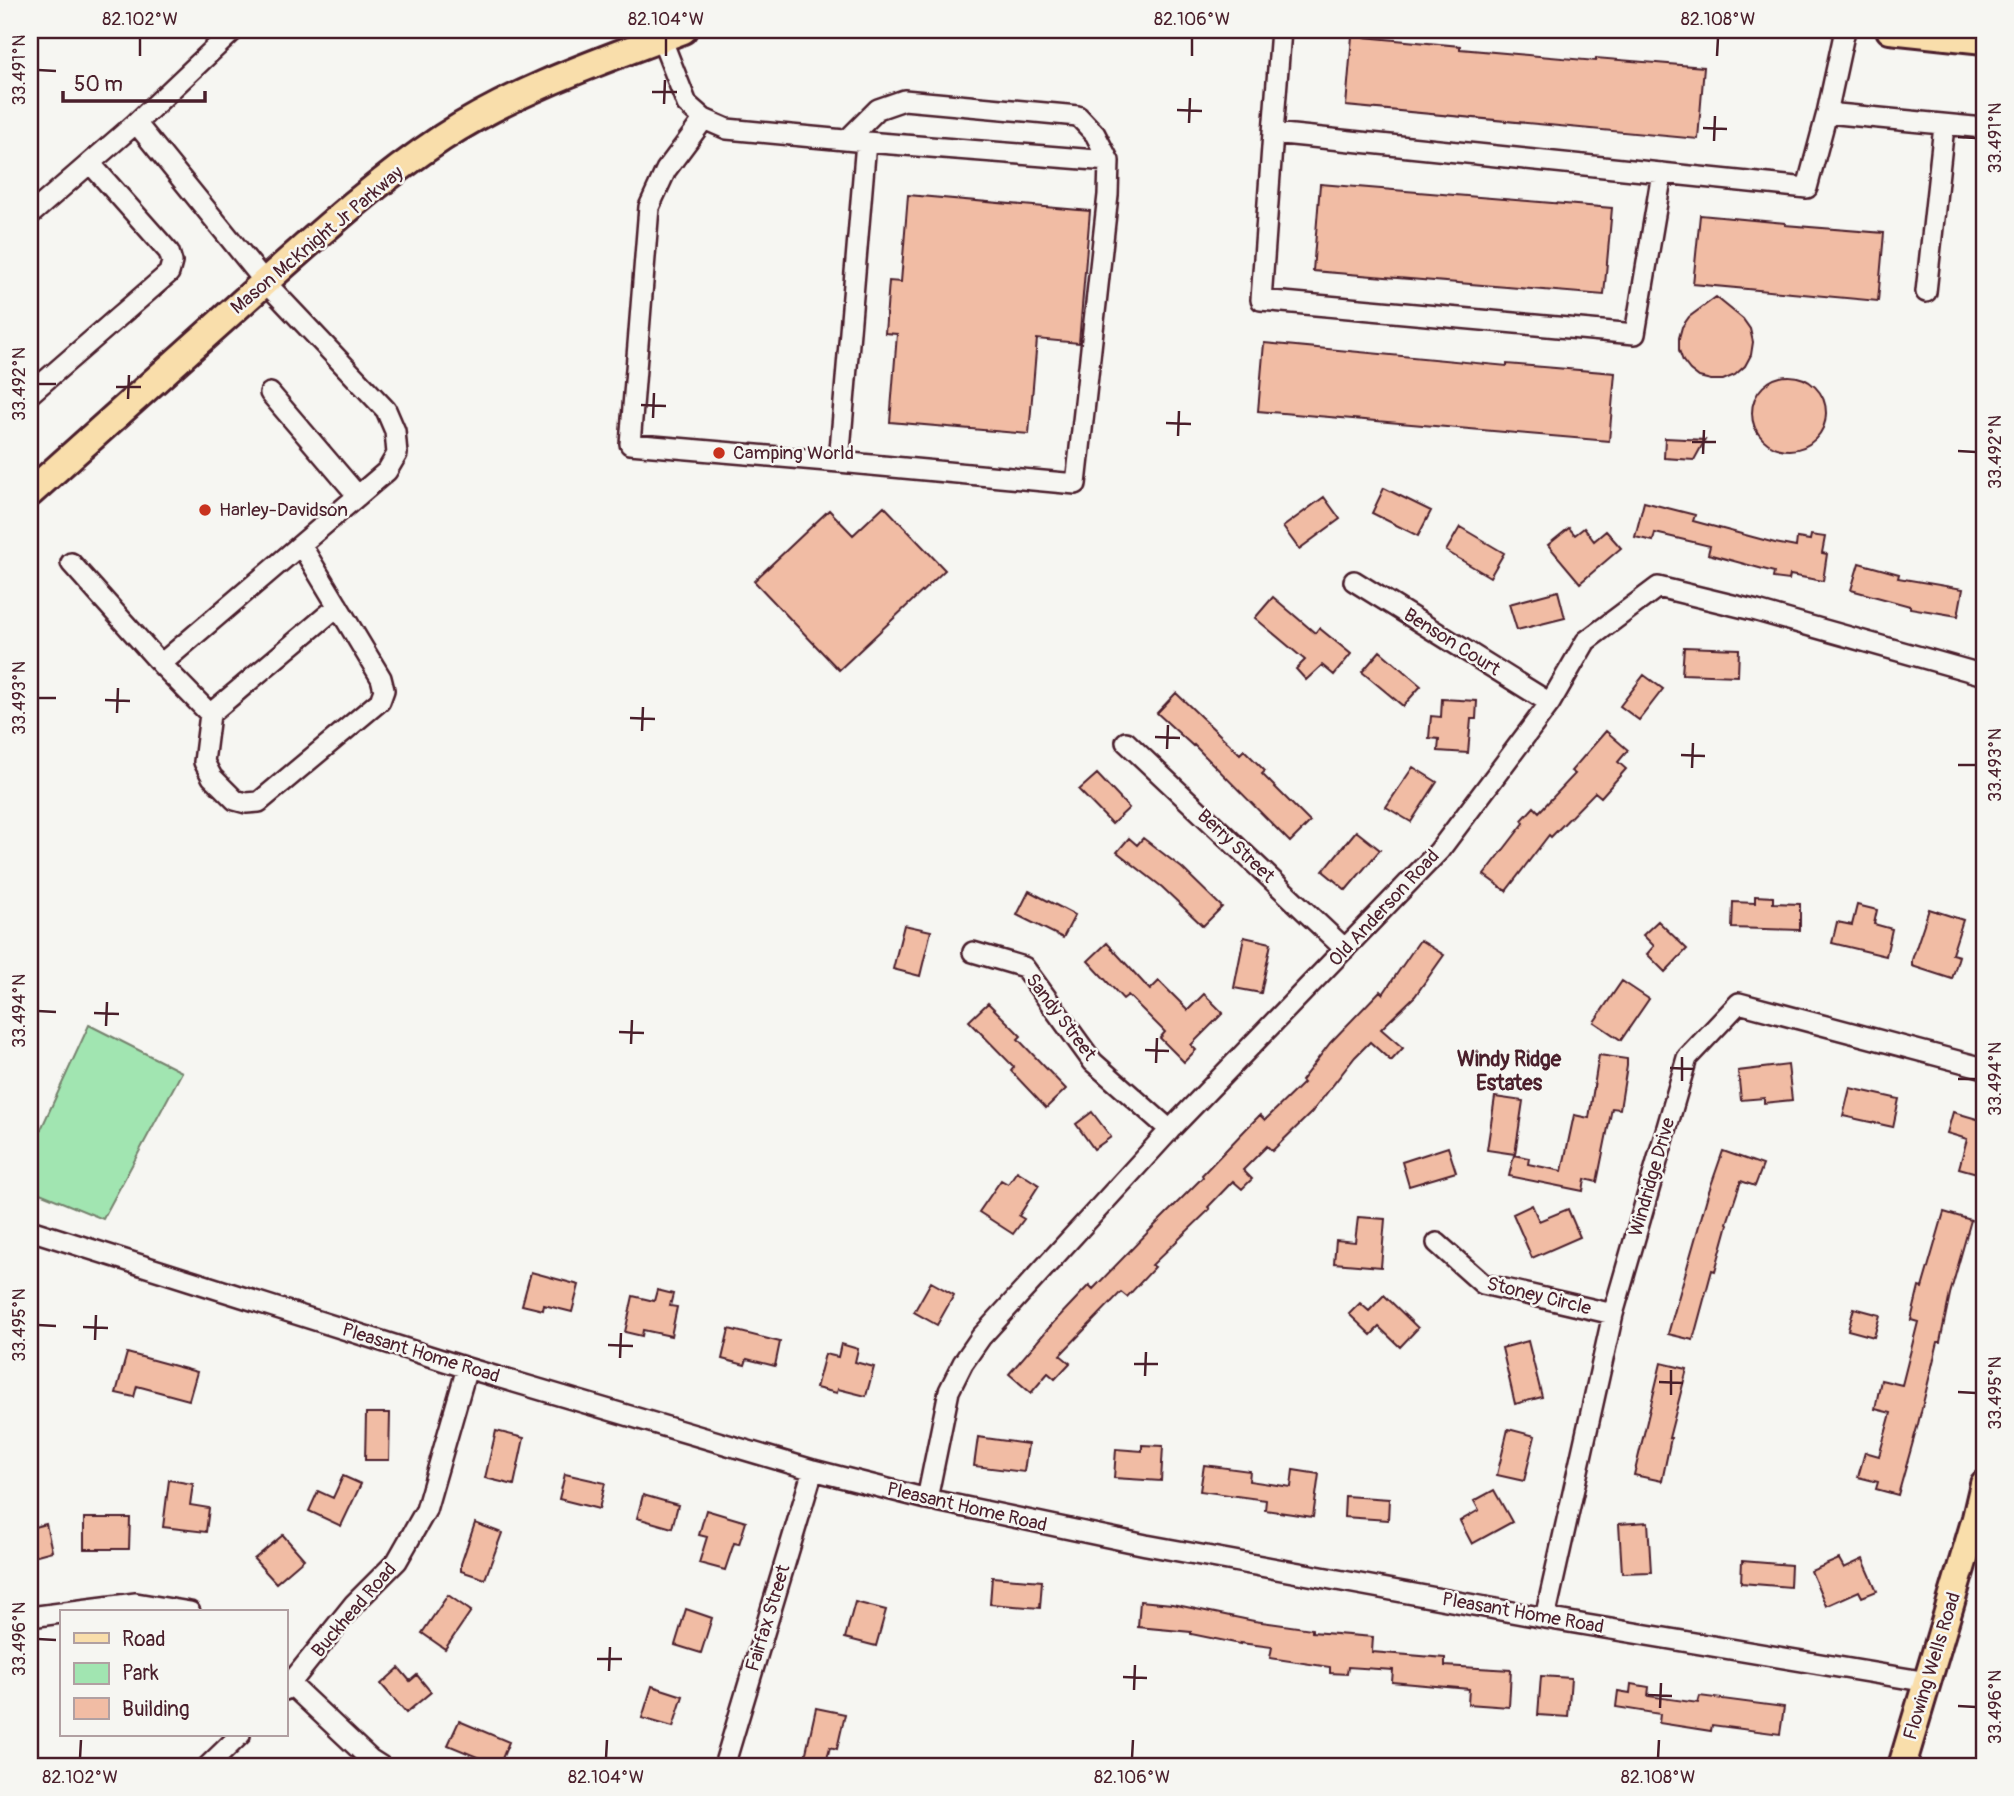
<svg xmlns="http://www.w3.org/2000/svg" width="2014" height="1796" font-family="Pangolin,sans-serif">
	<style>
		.green { fill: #a1e5b1; stroke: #76826e; stroke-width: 2 }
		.building { fill: #f1bca4; stroke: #4a1f2b; stroke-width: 2 }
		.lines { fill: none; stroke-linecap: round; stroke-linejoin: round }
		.minor-casing { stroke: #4a1f2b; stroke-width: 24 }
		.major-casing { stroke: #4a1f2b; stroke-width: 32 }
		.minor { stroke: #f6f6f2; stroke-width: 19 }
		.major { stroke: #f9deab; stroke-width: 26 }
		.ticks { fill: none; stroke: #4a1f2b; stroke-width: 2.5 }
		.poi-dot { fill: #c8321e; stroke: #f6f6f2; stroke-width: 2.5 }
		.labels { text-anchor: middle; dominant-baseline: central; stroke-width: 5; stroke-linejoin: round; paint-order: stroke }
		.street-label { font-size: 19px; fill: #4a1f2b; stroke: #f6f6f2 }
		.poi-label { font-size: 19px; fill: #4a1f2b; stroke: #f6f6f2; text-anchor: start }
		.neighbourhood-label { font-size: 21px; font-weight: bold; fill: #4a1f2b; stroke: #f6f6f2 }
		.neatline { fill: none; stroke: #4a1f2b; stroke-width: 2.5 }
		.ticks-label { font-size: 18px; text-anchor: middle; fill: #4a1f2b }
	</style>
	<rect width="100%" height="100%" fill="#f6f6f2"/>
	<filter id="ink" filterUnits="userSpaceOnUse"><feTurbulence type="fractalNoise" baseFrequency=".0143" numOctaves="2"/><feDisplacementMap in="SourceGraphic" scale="14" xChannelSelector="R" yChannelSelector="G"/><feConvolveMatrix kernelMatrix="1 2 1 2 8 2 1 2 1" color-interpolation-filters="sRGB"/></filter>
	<g filter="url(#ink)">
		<path class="green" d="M89 1025 182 1072 103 1219 30 1189V1153Z"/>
		<path class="building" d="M1352 36 1460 46V49L1596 61V58L1704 67 1698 139 1346 106Z
			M1320 184 1612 208 1604 295 1313 271Z
			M908 195 1090 211 1079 343 1037 339 1029 434 890 422 897 334 885 333 889 281 901 282Z
			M1700 215 1785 223V225L1884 233 1878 301 1693 284Z
			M1716 297 1743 319 1750 329 1753 342 1751 355 1745 366 1735 375 1723 380H1711L1699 377 1690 370 1683 361 1679 350V338L1682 327 1689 317Z
			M1264 343 1507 366V364L1615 373 1609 441 1258 411Z
			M1752 413a37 37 0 1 1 74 0a37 37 0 1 1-74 0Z
			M1665 438 1705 440 1694 460 1664 458Z
			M1384 488 1431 511 1418 536 1372 513Z
			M1324 497 1340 519 1299 549 1283 527Z
			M1644 502 1695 515 1693 521 1775 543 1796 547 1797 538 1810 540 1811 535 1825 537 1822 553 1827 554 1823 581 1790 575 1789 580 1773 578 1774 572 1708 554 1710 546 1655 533 1653 541 1635 537Z
			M884 506 945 570 839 670 754 581 829 510 853 535Z
			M1460 527 1504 553 1490 577 1446 551Z
			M1569 528 1575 535 1584 528 1594 541 1606 531 1621 548 1580 583 1548 545Z
			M1859 563 1899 574 1898 578 1963 589 1958 616 1910 608V606L1851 590Z
			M1558 591 1565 618 1517 630 1509 604Z
			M1273 597 1315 633 1319 628 1351 654 1334 675 1322 665 1306 680 1296 669 1305 660 1255 618Z
			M1684 647 1739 649 1738 676 1682 674Z
			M1380 651 1421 686 1403 706 1362 672Z
			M1644 675 1663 689 1639 720 1620 706Z
			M1176 693 1240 754 1244 750 1265 771 1262 774 1310 822 1290 842 1194 745 1193 746 1157 713Z
			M1442 699 1477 701 1476 719H1471L1468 753 1438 751 1439 739 1429 738 1431 716 1441 717Z
			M1606 731 1628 750 1618 762 1626 769 1601 797 1595 792 1551 837 1549 835 1506 891 1484 875 1524 823 1522 820 1534 807 1539 812 1575 774 1571 771Z
			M1413 767 1437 782 1411 822 1386 807Z
			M1097 774 1129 808 1112 824 1079 790Z
			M1356 831 1380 850 1346 890 1323 871Z
			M1129 838 1137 845 1143 838 1182 868 1222 907 1203 926 1162 887 1117 852Z
			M1029 891 1075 915 1063 938 1017 915Z
			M1755 896 1773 897V903L1800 904V930L1732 928 1733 902 1755 903Z
			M1857 905 1877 910 1874 924 1892 929 1886 956 1832 943 1837 922 1852 925Z
			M1929 909 1963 920 1952 954 1959 956 1952 979 1912 966V960Z
			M1658 921 1687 949 1665 972 1647 954 1654 946 1643 935Z
			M904 925 931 931 920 976 893 969Z
			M1244 937 1271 943 1261 993 1234 988Z
			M1420 940 1444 955 1415 996 1381 1029 1403 1048 1391 1061 1370 1042 1355 1057 1311 1113 1272 1151 1267 1146 1243 1170 1252 1179 1242 1189 1233 1181 1208 1207 1210 1209 1152 1265 1155 1267 1127 1297 1121 1292 1060 1355 1070 1363 1055 1379 1048 1373 1031 1393 1009 1374 1054 1322 1089 1285 1093 1289 1154 1226 1203 1177 1202 1175 1248 1127 1260 1115 1265 1120 1303 1083 1301 1081 1330 1043 1380 991 1383 994Z
			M1107 943 1150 990 1159 981 1188 1010 1204 994 1223 1013 1191 1045 1196 1050 1184 1062 1160 1038 1165 1032 1128 995 1123 999 1088 961Z
			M1622 981 1649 999 1621 1040 1594 1022Z
			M988 1003 1021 1036 1018 1039 1066 1089 1046 1108 1011 1071 1014 1067 969 1021Z
			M1599 1055 1627 1059V1066L1620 1109 1612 1108 1597 1182 1585 1179 1583 1191 1509 1176 1514 1155 1529 1158 1528 1164 1562 1171 1574 1115 1589 1118Z
			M1788 1065 1792 1100 1764 1103V1098L1741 1100 1738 1071Z
			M1850 1088 1899 1099 1893 1127 1843 1116Z
			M1495 1097 1523 1101 1515 1154 1487 1150Z
			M1092 1112 1111 1137 1094 1149 1076 1124Z
			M1953 1112 1984 1121V1175L1959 1168 1967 1139 1947 1133Z
			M1448 1147 1456 1172 1409 1186 1402 1162Z
			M1723 1151 1763 1165 1755 1186 1741 1181 1727 1223 1728 1224 1715 1271 1712 1270 1693 1340 1668 1334 1708 1194Z
			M1017 1171 1039 1185 1019 1216 1024 1219 1013 1234 979 1212 1001 1180 1008 1184Z
			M1532 1205 1539 1221 1568 1209 1580 1237 1532 1258 1513 1214Z
			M1944 1212 1971 1220 1950 1294 1940 1342H1938L1918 1424 1898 1495 1876 1489 1878 1482 1858 1477 1865 1452 1879 1456 1891 1413 1875 1409 1881 1380 1902 1385 1918 1322 1911 1320 1919 1287 1922 1288Z
			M1358 1217 1385 1219 1381 1267 1334 1263 1336 1240 1355 1242Z
			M531 1272 579 1285 572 1312 544 1305 543 1310 522 1305Z
			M931 1282 954 1295 937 1325 914 1312Z
			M657 1290 673 1294 670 1306 677 1307 671 1336 643 1330 642 1336 625 1332 633 1296 654 1301Z
			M1384 1295 1418 1328 1400 1347 1379 1327 1371 1335 1349 1314 1360 1303 1369 1311Z
			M1854 1308 1880 1315 1874 1337 1848 1330Z
			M729 1329 780 1342 775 1366 747 1359 745 1365 722 1359Z
			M1528 1341 1542 1397 1515 1404 1502 1348Z
			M841 1344 858 1349 855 1362 874 1367 866 1396 838 1389 837 1393 816 1388 825 1354 838 1357Z
			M127 1353 197 1372 189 1400 137 1386 134 1397 116 1393Z
			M1661 1363 1687 1369 1669 1438H1671L1662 1481 1634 1475Z
			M366 1413H390L389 1460H365Z
			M1508 1429 1535 1436 1524 1481 1497 1475Z
			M496 1431 524 1438 514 1485 485 1478Z
			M978 1437 1028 1444 1024 1472 974 1466Z
			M1142 1445 1163 1446 1161 1481 1114 1478 1116 1449 1142 1451Z
			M1204 1465 1250 1471 1249 1481 1291 1487 1293 1470 1319 1474 1313 1517 1265 1510 1266 1500 1200 1491Z
			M565 1474 605 1483 599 1509 559 1499Z
			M343 1476 361 1484 341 1526 309 1511 318 1491 333 1498Z
			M169 1480 193 1484 190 1505 209 1508 206 1532 163 1527Z
			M1494 1490 1512 1522 1472 1544 1460 1521 1479 1510 1474 1501Z
			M643 1495 678 1505 672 1528 637 1518Z
			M1345 1496 1389 1499 1388 1520 1344 1517Z
			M706 1510 746 1522 739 1544 734 1543 725 1570 699 1563 707 1537 699 1535Z
			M84 1518H130L129 1549H84Z
			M1648 1522 1651 1572 1622 1573 1619 1524Z
			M475 1523 502 1533 485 1579 461 1571V1564Z
			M46 1524 52 1551 30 1557V1528Z
			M283 1535 304 1559 276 1583 254 1559Z
			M1839 1559 1844 1568 1863 1559 1877 1591 1862 1597 1859 1591 1826 1606 1811 1571Z
			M1742 1561 1791 1565 1790 1587 1741 1583Z
			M992 1577 1042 1581 1040 1608 990 1604Z
			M448 1595 471 1611 445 1649 422 1633Z
			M1140 1601 1172 1604 1254 1621 1312 1629V1632L1373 1637 1372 1652 1445 1658V1666L1511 1670 1509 1707 1468 1704 1469 1689 1392 1682 1393 1670 1348 1667 1347 1674 1330 1673V1667L1270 1658 1272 1647 1240 1643V1644L1191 1634V1632L1138 1627Z
			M855 1602 886 1610 876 1646 845 1638Z
			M686 1609 712 1618 701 1653 675 1645Z
			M399 1668 410 1681 417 1675 431 1692 406 1713 381 1684Z
			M1541 1676 1571 1678 1568 1717 1538 1715Z
			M1631 1684 1649 1687 1648 1696 1698 1703 1700 1696 1784 1707 1780 1734 1712 1725 1711 1731 1659 1723 1660 1714 1616 1707 1618 1691 1630 1693Z
			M652 1686 683 1696 673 1727 642 1718Z
			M816 1708 845 1714 837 1749 830 1747 825 1766H803Z
			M459 1721 509 1742 499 1766 448 1745Z"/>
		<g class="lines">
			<defs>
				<path id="minor" d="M658 30 687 104 704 119 727 129 866 142 839 462 1076 484 1108 195 1109 161 1095 134 1078 116 904 100 878 109 847 140
					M1845 30 1827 113 1984 128
					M704 119 666 170 649 207 630 444 839 462
					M1273 133 1281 30
					M866 142 1109 161
					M1662 173 1635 334 1261 300 1273 133 1807 188 1827 113
					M30 215 136 123
					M1926 292 1944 126
					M270 393 358 496
					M30 394 169 273 172 262 169 252 90 163
					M71 563 161 664 387 471 397 454 395 431 386 410 265 282 136 123 234 30
					M1354 581 1550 703
					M161 664 210 714 204 762 212 777 235 800 246 803 259 802 380 701 384 690 381 678 301 545
					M210 714 338 606
					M1126 742 1345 949
					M973 952 1024 967 1093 1062 1170 1130
					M30 1230 467 1368 813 1470 927 1499 1146 1545 1545 1618 1928 1682
					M1437 1243 1483 1284 1613 1314
					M927 1499 949 1391 963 1363 981 1337 1170 1130 1439 851 1550 703 1586 641 1658 587 1757 611 1984 675
					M65 1612 136 1603 190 1612
					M30 1617 61 1613
					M1545 1618 1613 1314 1687 1058 1739 1003 1984 1068
					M285 1679 370 1759 381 1766
					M285 1690 354 1604 397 1561 426 1510 467 1368
					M208 1766 240 1735
					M724 1766 813 1470"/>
				<path id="major" d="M1890 30 1984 40
					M30 493C102 429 174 364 246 299 309 243 371 185 442 138 515 90 601 61 683 30
					M1902 1766 1976 1518 1984 1484"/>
			</defs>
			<use href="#minor" class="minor-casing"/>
			<use href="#major" class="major-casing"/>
			<use href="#minor" class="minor"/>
			<use href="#major" class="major"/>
		</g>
	</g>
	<path class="ticks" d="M140 56V38M666 56V38M1192 56V38M1717 56 1718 38M38 70 56 71M652 92H677M664 104 665 80M1177 110 1202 111M1189 123 1190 98M1703 128 1727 129M1958 137 1976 138M1714 141 1715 116M38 384H56M116 387H141M128 399 129 375M641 405 666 406M653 418 654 393M1166 423 1191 424M1178 436 1179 411M1692 442H1716M1958 451 1976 452M1703 454 1704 430M38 698H56M105 700 130 701M117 713 118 688M630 718 655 719M642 731 643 707M1155 737 1180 738M1167 749 1168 725M1681 755 1705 756M1958 765H1976M1692 768 1693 743M38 1011 56 1012M94 1013 119 1014M106 1026 107 1002M619 1032 644 1033M631 1044 632 1020M1145 1050 1169 1051M1156 1063 1157 1038M1670 1068 1694 1069M1958 1079H1976M1682 1081V1057M38 1325 56 1326M83 1327 108 1328M95 1340 96 1315M608 1345 633 1346M620 1358 621 1333M1134 1364H1158M1145 1376 1146 1352M1659 1382 1683 1383M1958 1392 1976 1393M1671 1395V1370M38 1639 56 1640M597 1659H622M609 1671 610 1647M1123 1677 1147 1678M1134 1690 1135 1665M1648 1695 1672 1696M1958 1706 1976 1707M1660 1708 1661 1683M80 1758 81 1740M606 1758 607 1740M1132 1758 1133 1740M1658 1758 1659 1740"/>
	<g class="poi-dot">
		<circle cx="719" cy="453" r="7"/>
		<circle cx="205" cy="510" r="7"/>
	</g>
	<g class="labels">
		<g class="street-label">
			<text transform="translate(317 240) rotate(-40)">Mason McKnight Jr Parkway</text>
			<text transform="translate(1452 642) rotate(32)">Benson Court</text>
			<text transform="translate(1236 846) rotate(43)">Berry Street</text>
			<text transform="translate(1384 908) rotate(-47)">Old Anderson Road</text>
			<text transform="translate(1061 1017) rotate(53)">Sandy Street</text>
			<text transform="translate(1652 1177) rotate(-74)">Windridge Drive</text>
			<text transform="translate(1539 1296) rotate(14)">Stoney Circle</text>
			<text transform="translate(421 1353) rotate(17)">Pleasant Home Road</text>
			<text transform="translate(967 1507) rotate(13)">Pleasant Home Road</text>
			<text transform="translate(354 1610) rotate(-49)">Buckhead Road</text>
			<text transform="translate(1523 1613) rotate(10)">Pleasant Home Road</text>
			<text transform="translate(768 1618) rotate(-73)">Fairfax Street</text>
			<text transform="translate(1932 1666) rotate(-73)">Flowing Wells Road</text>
		</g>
		<g class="poi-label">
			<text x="733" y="453">Camping World</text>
			<text x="219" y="510">Harley-Davidson</text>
		</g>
		<g class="neighbourhood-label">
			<text x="1509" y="1059">Windy Ridge<tspan x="1509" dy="24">Estates</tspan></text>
		</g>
	</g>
	<rect width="2014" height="1796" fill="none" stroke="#f6f6f2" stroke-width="77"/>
	<rect x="60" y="1610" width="228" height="126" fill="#f6f6f2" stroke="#b1a0a2" stroke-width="2"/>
	<rect x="74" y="1633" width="35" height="10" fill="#f9deab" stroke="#b1a0a2" stroke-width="2"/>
	<text x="122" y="1646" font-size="21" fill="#4a1f2b">Road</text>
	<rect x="74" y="1663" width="35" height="21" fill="#a1e5b1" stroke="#b1a0a2" stroke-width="2"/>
	<text x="122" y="1680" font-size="21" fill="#4a1f2b">Park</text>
	<rect x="74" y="1698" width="35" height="21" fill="#f1bca4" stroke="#b1a0a2" stroke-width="2"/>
	<text x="122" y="1716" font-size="21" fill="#4a1f2b">Building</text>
	<path d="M63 91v10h142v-10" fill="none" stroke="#4a1f2b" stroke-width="3.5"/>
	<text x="74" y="91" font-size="21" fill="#4a1f2b" stroke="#f6f6f2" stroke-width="5" paint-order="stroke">50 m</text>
	<rect x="38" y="38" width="1938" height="1720" class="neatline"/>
	<g class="ticks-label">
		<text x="140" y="25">82.102°W</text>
		<text x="666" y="25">82.104°W</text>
		<text x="1192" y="25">82.106°W</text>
		<text x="1718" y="25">82.108°W</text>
		<text transform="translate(19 70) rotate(-90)" y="6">33.491°N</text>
		<text transform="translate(1995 138) rotate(-90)" y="6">33.491°N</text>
		<text transform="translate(19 384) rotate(-90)" y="6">33.492°N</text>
		<text transform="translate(1995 452) rotate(-90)" y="6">33.492°N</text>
		<text transform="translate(19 698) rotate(-90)" y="6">33.493°N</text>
		<text transform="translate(1995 765) rotate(-90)" y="6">33.493°N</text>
		<text transform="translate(19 1011) rotate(-90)" y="6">33.494°N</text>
		<text transform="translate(1995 1079) rotate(-90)" y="6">33.494°N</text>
		<text transform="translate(19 1325) rotate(-90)" y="6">33.495°N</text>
		<text transform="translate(1995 1393) rotate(-90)" y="6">33.495°N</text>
		<text transform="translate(19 1639) rotate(-90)" y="6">33.496°N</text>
		<text transform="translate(1995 1707) rotate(-90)" y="6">33.496°N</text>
		<text x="80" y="1783">82.102°W</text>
		<text x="606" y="1783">82.104°W</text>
		<text x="1132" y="1783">82.106°W</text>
		<text x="1658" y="1783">82.108°W</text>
	</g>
</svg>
